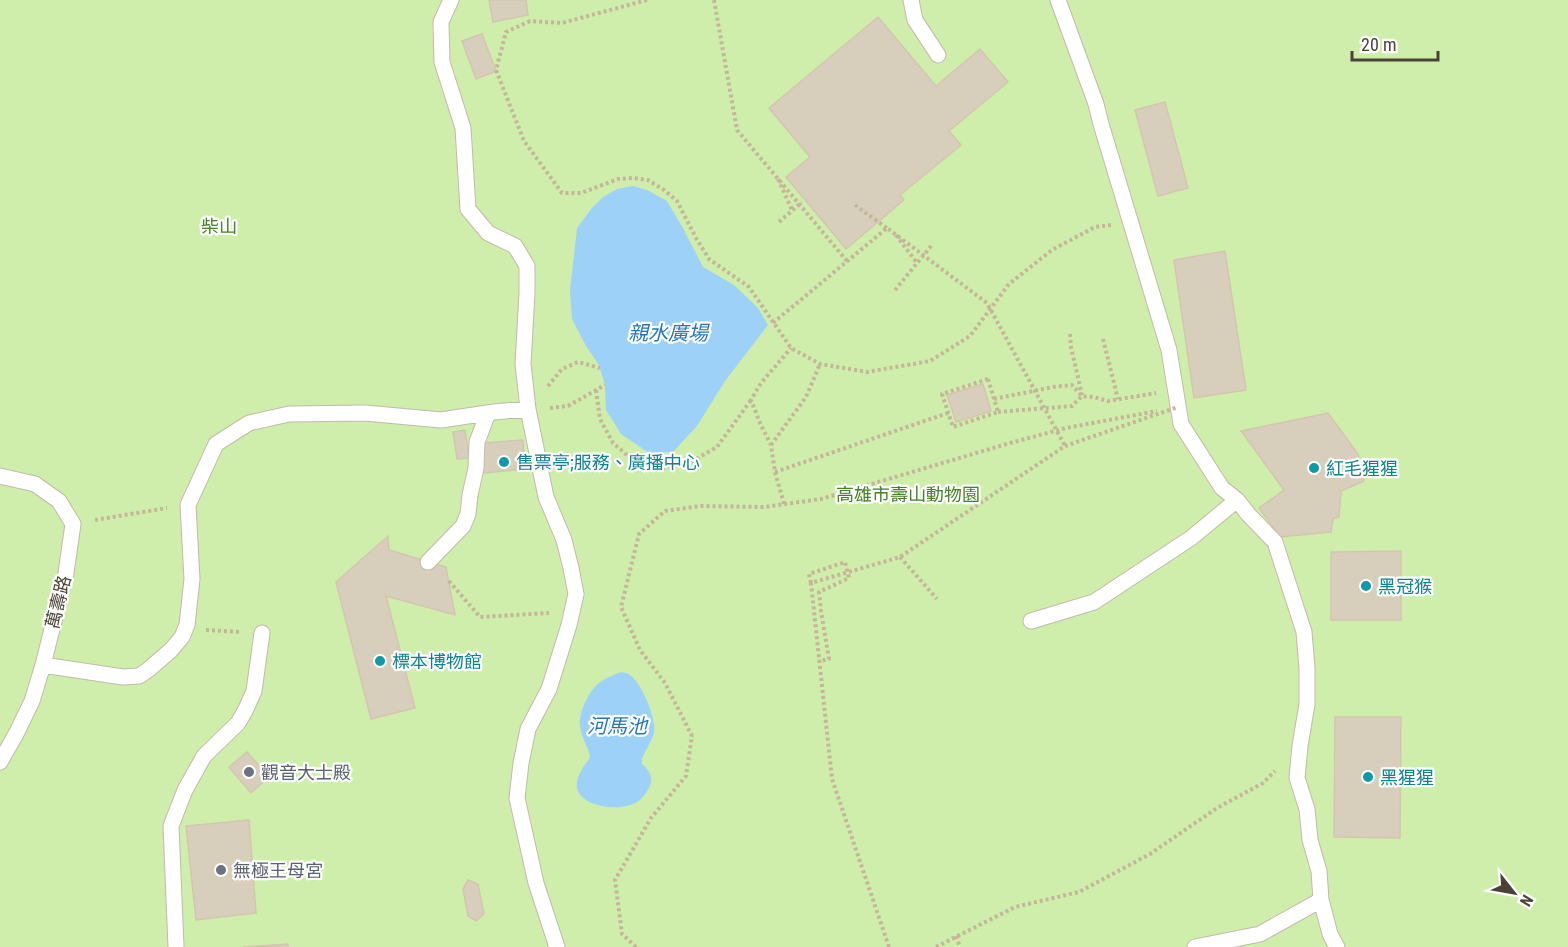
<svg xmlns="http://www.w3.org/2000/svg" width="1568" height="947" font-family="'Roboto Condensed','Noto Sans TC',sans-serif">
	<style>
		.green { fill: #cfeeac }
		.water { fill: #9ed1f8 }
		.building { fill: #d8cebc; stroke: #d4c6ae; stroke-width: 1.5 }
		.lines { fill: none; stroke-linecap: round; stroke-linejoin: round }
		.lane-casing { stroke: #c2baa9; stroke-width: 17 }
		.path { stroke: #c5b699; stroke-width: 4; stroke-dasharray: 3 3; stroke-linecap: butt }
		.lane { stroke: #fff; stroke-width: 15 }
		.path-bridge { stroke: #c5b699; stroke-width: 4; stroke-dasharray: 3 3; stroke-linecap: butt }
		.culture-dot { fill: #0f9aa8; stroke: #fff; stroke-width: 2 }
		.worship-dot { fill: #6b7280; stroke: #fff; stroke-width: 2 }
		.labels { text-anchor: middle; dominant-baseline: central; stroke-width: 4.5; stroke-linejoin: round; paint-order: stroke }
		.park-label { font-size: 18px; fill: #448222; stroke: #fff }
		.culture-label { font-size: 18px; fill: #0d838f; stroke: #fff; text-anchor: start }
		.street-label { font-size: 18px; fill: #4a4235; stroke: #fff }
		.worship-label { font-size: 18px; fill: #5b616d; stroke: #fff; text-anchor: start }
		.water-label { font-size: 20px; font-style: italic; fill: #2276b8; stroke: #fff }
	</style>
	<rect width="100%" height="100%" fill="#f5f2e8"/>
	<path class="green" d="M0 0H1568V947H0Z"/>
	<path class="water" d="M633 186 647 190 667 201 684 230 703 267 734 285 758 308 768 325 725 381 697 426 673 452 649 453 621 434 606 410 605 385 599 365 586 346 572 319 570 290 577 228 592 208 603 197 617 189Z
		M621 672C625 673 626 672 630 675 641 682 657 719 654 732 652 742 645 750 642 759V764C650 771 654 778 649 788 646 793 642 799 637 802 623 811 586 809 578 791 573 781 584 765 590 758 589 747 581 738 580 726 578 713 589 691 599 683 606 678 613 675 621 672Z"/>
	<path class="building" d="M489 0H526L528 15 493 22Z
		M878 17 936 86 980 49 1008 82 949 131 961 145 900 195 904 200 846 249 786 177 810 157 769 108Z
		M482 34 496 71 476 79 462 41Z
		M1165 102 1188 188 1158 196 1135 110Z
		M1225 251 1246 390 1194 398 1174 260Z
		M983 384 991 411 956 422 947 395Z
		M1328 413 1358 454 1364 481 1341 491 1339 517 1333 519 1331 532 1280 537 1259 508 1284 490 1241 431Z
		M465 430 469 458 457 459 453 432Z
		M523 440 525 469 484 473 482 443Z
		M388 536 389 550 446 567 455 615 386 596 415 708 371 719 336 582Z
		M1401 551V620H1331V552Z
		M1335 717H1401L1400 838 1334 837Z
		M247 752 269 777 251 793 229 767Z
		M249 820 256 913 196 920 186 826Z
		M468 880 478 884 484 914 476 921 468 916 463 889Z
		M288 944V947H243Z"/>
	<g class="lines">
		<defs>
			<path id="lane" d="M451 0 441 22 442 62 463 128 468 209 488 233 515 246 527 266V293L523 364 528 409 546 497 564 540 571 568 576 594 569 625 549 689 528 729 521 763 517 798 536 883 557 947
				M911 0 915 20 938 55
				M1058 0 1096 104 1101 124 1169 350 1181 424 1222 488 1237 500 1248 514 1275 542 1304 632 1307 668V704L1300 746 1297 778 1307 809 1310 840 1319 871 1321 900 1260 934 1195 947
				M0 476 35 484 59 501 73 524 66 573 43 665 32 701 16 734 0 762
				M428 562 463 526 468 514 470 495 476 468 477 442 488 413
				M1031 621 1094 602 1191 538 1237 500
				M43 665 123 677 139 676 148 670 171 650 182 637 187 625 192 579 188 505 216 444 249 423 289 414 365 413 441 420 494 412 528 409
				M1321 900 1330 934 1337 947
				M176 947 171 826 185 790 204 756 238 723 246 709 254 691 262 633"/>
		</defs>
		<use href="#lane" class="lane-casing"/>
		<path class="path" d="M647 0 562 23 530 21 506 32 496 70 524 141 562 193H581L618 179 633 178 648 180 664 190 677 201 696 238 709 259 749 287 791 348 820 364 867 372 930 361 970 336 1009 284 1052 250 1095 227 1111 225
			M778 179 792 210
			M855 205 887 228
			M779 222 802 202
			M896 235 917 263
			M895 290 932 245
			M1070 334 1071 347 1082 395
			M1103 339 1118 399
			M988 379 998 412 953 427 942 394Z
			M548 386 562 369 578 362 600 368
			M596 390 600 419 613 443 627 455 648 468 661 469 691 462 717 447 751 400
			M994 399 1053 387 1072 385 1082 396
			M550 408 568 406 605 385
			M998 412 1072 406 1082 396 1093 397 1108 401 1156 393
			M771 445 806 397 820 364
			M775 472 948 413
			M784 504 775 472 771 445 760 423 751 400 761 383 791 348
			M95 520 167 508
			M900 557 937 599
			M449 581 480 617 549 613
			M811 583 809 574 845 562 849 578 819 592 821 611 829 659 819 661
			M206 630 241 632
			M956 936 960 947
			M636 947 622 934 615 880 651 818 686 776 692 736 665 683 640 650 621 607 639 534 665 511 701 506 764 507 821 499 1010 443 1066 428 1157 411
			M936 947 1015 907 1079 892 1150 854 1217 808 1263 783 1275 771"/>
		<use href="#lane" class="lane"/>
		<path class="path-bridge" d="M714 0 737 130 847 261
			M773 323 887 228 987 303 1065 446
			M889 947 832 779 811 583 900 557 1065 446 1178 407"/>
	</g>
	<g class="culture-dot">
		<circle cx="504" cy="462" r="6"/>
		<circle cx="1314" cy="468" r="6"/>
		<circle cx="1366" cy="586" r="6"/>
		<circle cx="380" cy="661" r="6"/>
		<circle cx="1368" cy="777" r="6"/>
	</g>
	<g class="worship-dot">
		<circle cx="249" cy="772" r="6"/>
		<circle cx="221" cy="870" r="6"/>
	</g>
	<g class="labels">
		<g class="park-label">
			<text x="219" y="226">柴山</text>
			<text x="908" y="494">高雄市壽山動物園</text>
		</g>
		<g class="culture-label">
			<text x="516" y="462">售票亭;服務、廣播中心</text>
			<text x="1326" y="468">紅毛猩猩</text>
			<text x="1378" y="586">黑冠猴</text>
			<text x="392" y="661">標本博物館</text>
			<text x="1380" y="777">黑猩猩</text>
		</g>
		<g class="street-label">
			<text transform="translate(58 602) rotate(-76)">萬壽路</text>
		</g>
		<g class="worship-label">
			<text x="261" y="772">觀音大士殿</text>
			<text x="233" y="870">無極王母宮</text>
		</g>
		<g class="water-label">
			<text x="668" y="333">親水廣場</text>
			<text x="617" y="726">河馬池</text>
		</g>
	</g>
	<g transform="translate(1514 893) rotate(121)" stroke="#ffffff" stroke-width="4.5" paint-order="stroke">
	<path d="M0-4.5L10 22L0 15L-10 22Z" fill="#4a4235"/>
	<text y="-9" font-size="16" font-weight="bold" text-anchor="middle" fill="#4a4235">N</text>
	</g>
	<path d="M1352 51v9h86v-9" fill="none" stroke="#4a4235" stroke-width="3"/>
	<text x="1361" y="51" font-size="18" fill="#4a4235" stroke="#ffffff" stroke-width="4.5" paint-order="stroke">20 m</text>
</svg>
